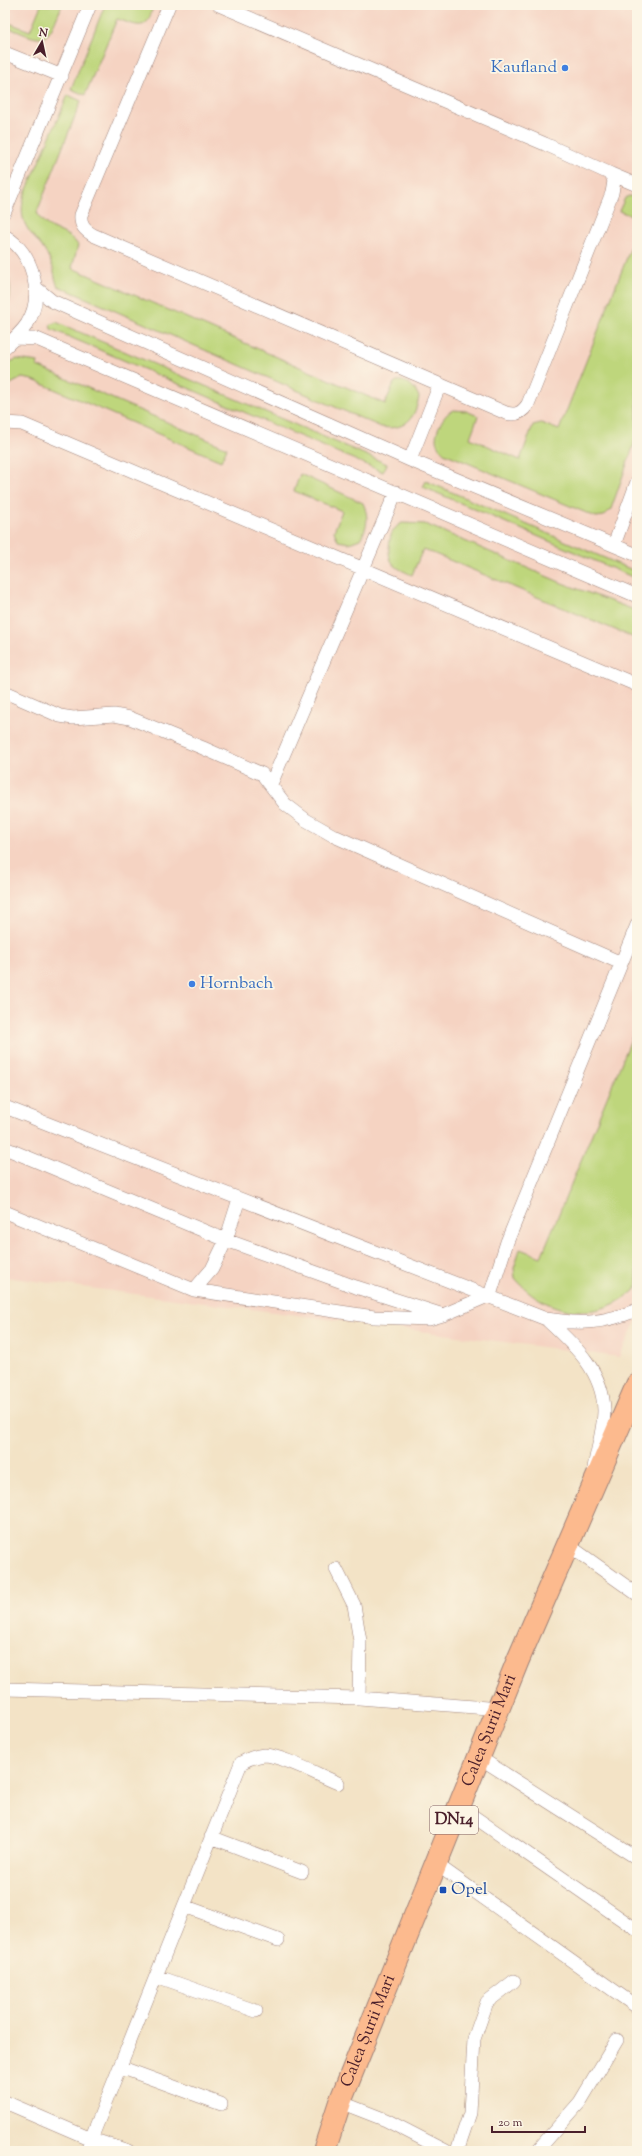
<svg xmlns="http://www.w3.org/2000/svg" width="642" height="2156" font-family="'Sorts Mill Goudy',serif">
	<style>
		.built { fill: #f5d3c2 }
		.green { fill: #bed67b; stroke: #847a53 }
		.lines { fill: none; stroke-linecap: round; stroke-linejoin: round }
		.lane-casing { stroke: #9e8178; stroke-width: 14 }
		.primary-casing { stroke: #9e8178; stroke-width: 24 }
		.lane { stroke: #fff; stroke-width: 13 }
		.primary { stroke: #fcba8e; stroke-width: 22 }
		.shop-dot { fill: #3f7fe0; stroke: #fcf5e5; stroke-width: 1.5 }
		.transit-dot { fill: #1a4fb4; stroke: #fcf5e5; stroke-width: 1.5 }
		.labels { text-anchor: middle; dominant-baseline: central; stroke-width: 3.5; stroke-linejoin: round; paint-order: stroke }
		.shield { fill: #fcf5e5; stroke: #7f5f63; stroke-width: 1 }
		.shield-label { font-size: 16px; font-weight: bold; fill: #4a1f2b }
		.shop-label { font-size: 17px; fill: #366cbe; stroke: #fcf5e5; text-anchor: end }
		.street-label { font-size: 17px; fill: #4a1f2b; stroke: #fcf5e5 }
		.transit-label { font-size: 17px; fill: #164399; stroke: #fcf5e5; text-anchor: start }
	</style>
	<rect width="100%" height="100%" fill="#fcf5e5"/>
	<filter id="ink" filterUnits="userSpaceOnUse"><feTurbulence type="fractalNoise" baseFrequency=".025" numOctaves="2"/><feDisplacementMap in="SourceGraphic" scale="8" xChannelSelector="R" yChannelSelector="G"/><feConvolveMatrix kernelMatrix="1 2 1 2 8 2 1 2 1" color-interpolation-filters="sRGB"/></filter>
	<filter id="wash" filterUnits="userSpaceOnUse"><feTurbulence type="fractalNoise" baseFrequency=".012" numOctaves="4" result="noise"/><feDisplacementMap in="SourceGraphic" scale="16" xChannelSelector="R" yChannelSelector="G"/><feGaussianBlur stdDeviation="0.9" result="paint"/><feColorMatrix in="noise" values="0 0 0 0 0 0 0 0 0 0 0 0 0 0 0 0 0 1.4 0 .05"/><feComposite in="paint" operator="in"/></filter>
	<g filter="url(#wash)">
		<rect width="100%" height="100%" fill="#f3e3c6"/>
		<path class="built" d="M5 5H637V1319L619 1357 5 1277Z"/>
		<path class="green" d="M41 5H62C46 45 47 44 7 27L9 23 30 31Z
			M105 5H153C148 34 137 25 117 19L85 95 71 89Z
			M68 95 81 101 37 212C43 231 68 229 78 245L72 268 385 404 394 383 397 381C408 380 415 387 419 397 415 419 405 431 381 427L58 286C54 279 55 272 52 265 42 236 13 231 25 194Z
			M629 196 637 197V218L619 211 625 198Z
			M637 232V436L611 509 604 516 596 517 444 453C441 450 436 445 436 439 436 429 444 414 453 410L466 411 478 416 470 438 520 460 533 425 541 423 559 430Z
			M5 269C12 283 12 299 5 313Z
			M56 322 387 464 383 472 51 329 50 325Z
			M17 359 38 362 37 366 227 448 221 461 33 380 22 378 5 387V364Z
			M300 474 363 503C369 516 368 527 360 539L349 543 338 541 334 531 342 511 294 491Z
			M426 481 637 572V579L423 487Z
			M402 523 425 524 437 529 562 583 637 611V639L423 549 412 575C393 567 386 562 390 540 391 532 395 527 402 523Z
			M637 1025V1288C599 1323 548 1317 515 1278L514 1268 520 1249 541 1257Z"/>
	</g>
	<g filter="url(#ink)">
		<g class="lines">
			<defs>
				<path id="lane" d="M169 5 81 215C80 226 85 230 93 235L506 413C516 416 522 413 528 404L612 193 614 181 611 174 545 144 219 5
					M5 53 62 76
					M611 174 637 185
					M5 211 90 5
					M5 236C33 253 45 295 27 324 21 333 13 340 5 347
					M35 287 52 301 410 460 637 555
					M16 338 37 339 637 596
					M5 423 22 424 637 685
					M410 460 440 384
					M614 545 637 482
					M5 692 60 716 73 718 114 715 130 718 203 748 262 774 285 804 306 820 334 836 621 963
					M271 784 396 492
					M5 1107 546 1319C582 1325 604 1323 637 1310
					M5 1148 226 1240 356 1287 443 1315
					M5 1212 194 1290 374 1317 429 1319 443 1315 490 1295 507 1242 637 925
					M194 1290 212 1269 226 1240 239 1199
					M546 1319C573 1344 603 1370 604 1410 604 1429 597 1450 594 1468
					M568 1545 637 1594
					M336 1569 354 1605 360 1641 359 1698
					M5 1689 359 1698 500 1709
					M480 1758 637 1858
					M460 1807 637 1930
					M211 1837 302 1872
					M436 1864 637 2007
					M184 1906 278 1940
					M156 1976 256 2011
					M120 2067 221 2104
					M5 2102 91 2139 87 2151
					M340 2102 386 2120 446 2151
					M128 2151 91 2139 241 1763C248 1759 256 1756 264 1755 282 1755 320 1776 338 1783
					M457 2151 470 2113 474 2039 487 2002 514 1981
					M537 2151 580 2102 617 2040"/>
				<g id="primary">
					<path id="s1" d="M324 2151 340 2102 518 1660 637 1385"/>
				</g>
			</defs>
			<use href="#lane" class="lane-casing"/>
			<use href="#primary" class="primary-casing"/>
			<use href="#lane" class="lane"/>
			<use href="#primary" class="primary"/>
		</g>
	</g>
	<g class="shop-dot">
		<circle cx="565" cy="68" r="4"/>
		<circle cx="192" cy="984" r="4"/>
	</g>
	<rect class="transit-dot" x="439" y="1886" width="8" height="8" rx="2"/>
	<g class="labels">
		<rect class="shield" x="430" y="1806" width="48" height="28" rx="3"/>
		<g class="shield-label">
			<text x="454" y="1820">DN14</text>
		</g>
		<g class="shop-label">
			<text x="557" y="68">Kaufland</text>
			<text x="200" y="984" text-anchor="start">Hornbach</text>
		</g>
		<g class="street-label">
			<text stroke="none"><textPath href="#s1" startOffset="452">Calea Șurii Mari</textPath></text>
			<text stroke="none"><textPath href="#s1" startOffset="128">Calea Șurii Mari</textPath></text>
		</g>
		<g class="transit-label">
			<text x="451" y="1890">Opel</text>
		</g>
	</g>
	<rect width="642" height="2156" fill="none" stroke="#fcf5e5" stroke-width="20"/>
	<g transform="translate(42 42) rotate(9)" stroke="#fcf5e5" stroke-width="3" paint-order="stroke">
	<path d="M0-3L7 15L0 10L-7 15Z" fill="#4a1f2b"/>
	<text y="-6" font-size="11" font-weight="bold" text-anchor="middle" fill="#4a1f2b">N</text>
	</g>
	<path d="M492 2126v6h93v-6" fill="none" stroke="#4a1f2b" stroke-width="2"/>
	<text x="498" y="2126" font-size="12" fill="#4a1f2b" stroke="#fcf5e5" stroke-width="3" paint-order="stroke">20 m</text>
</svg>
